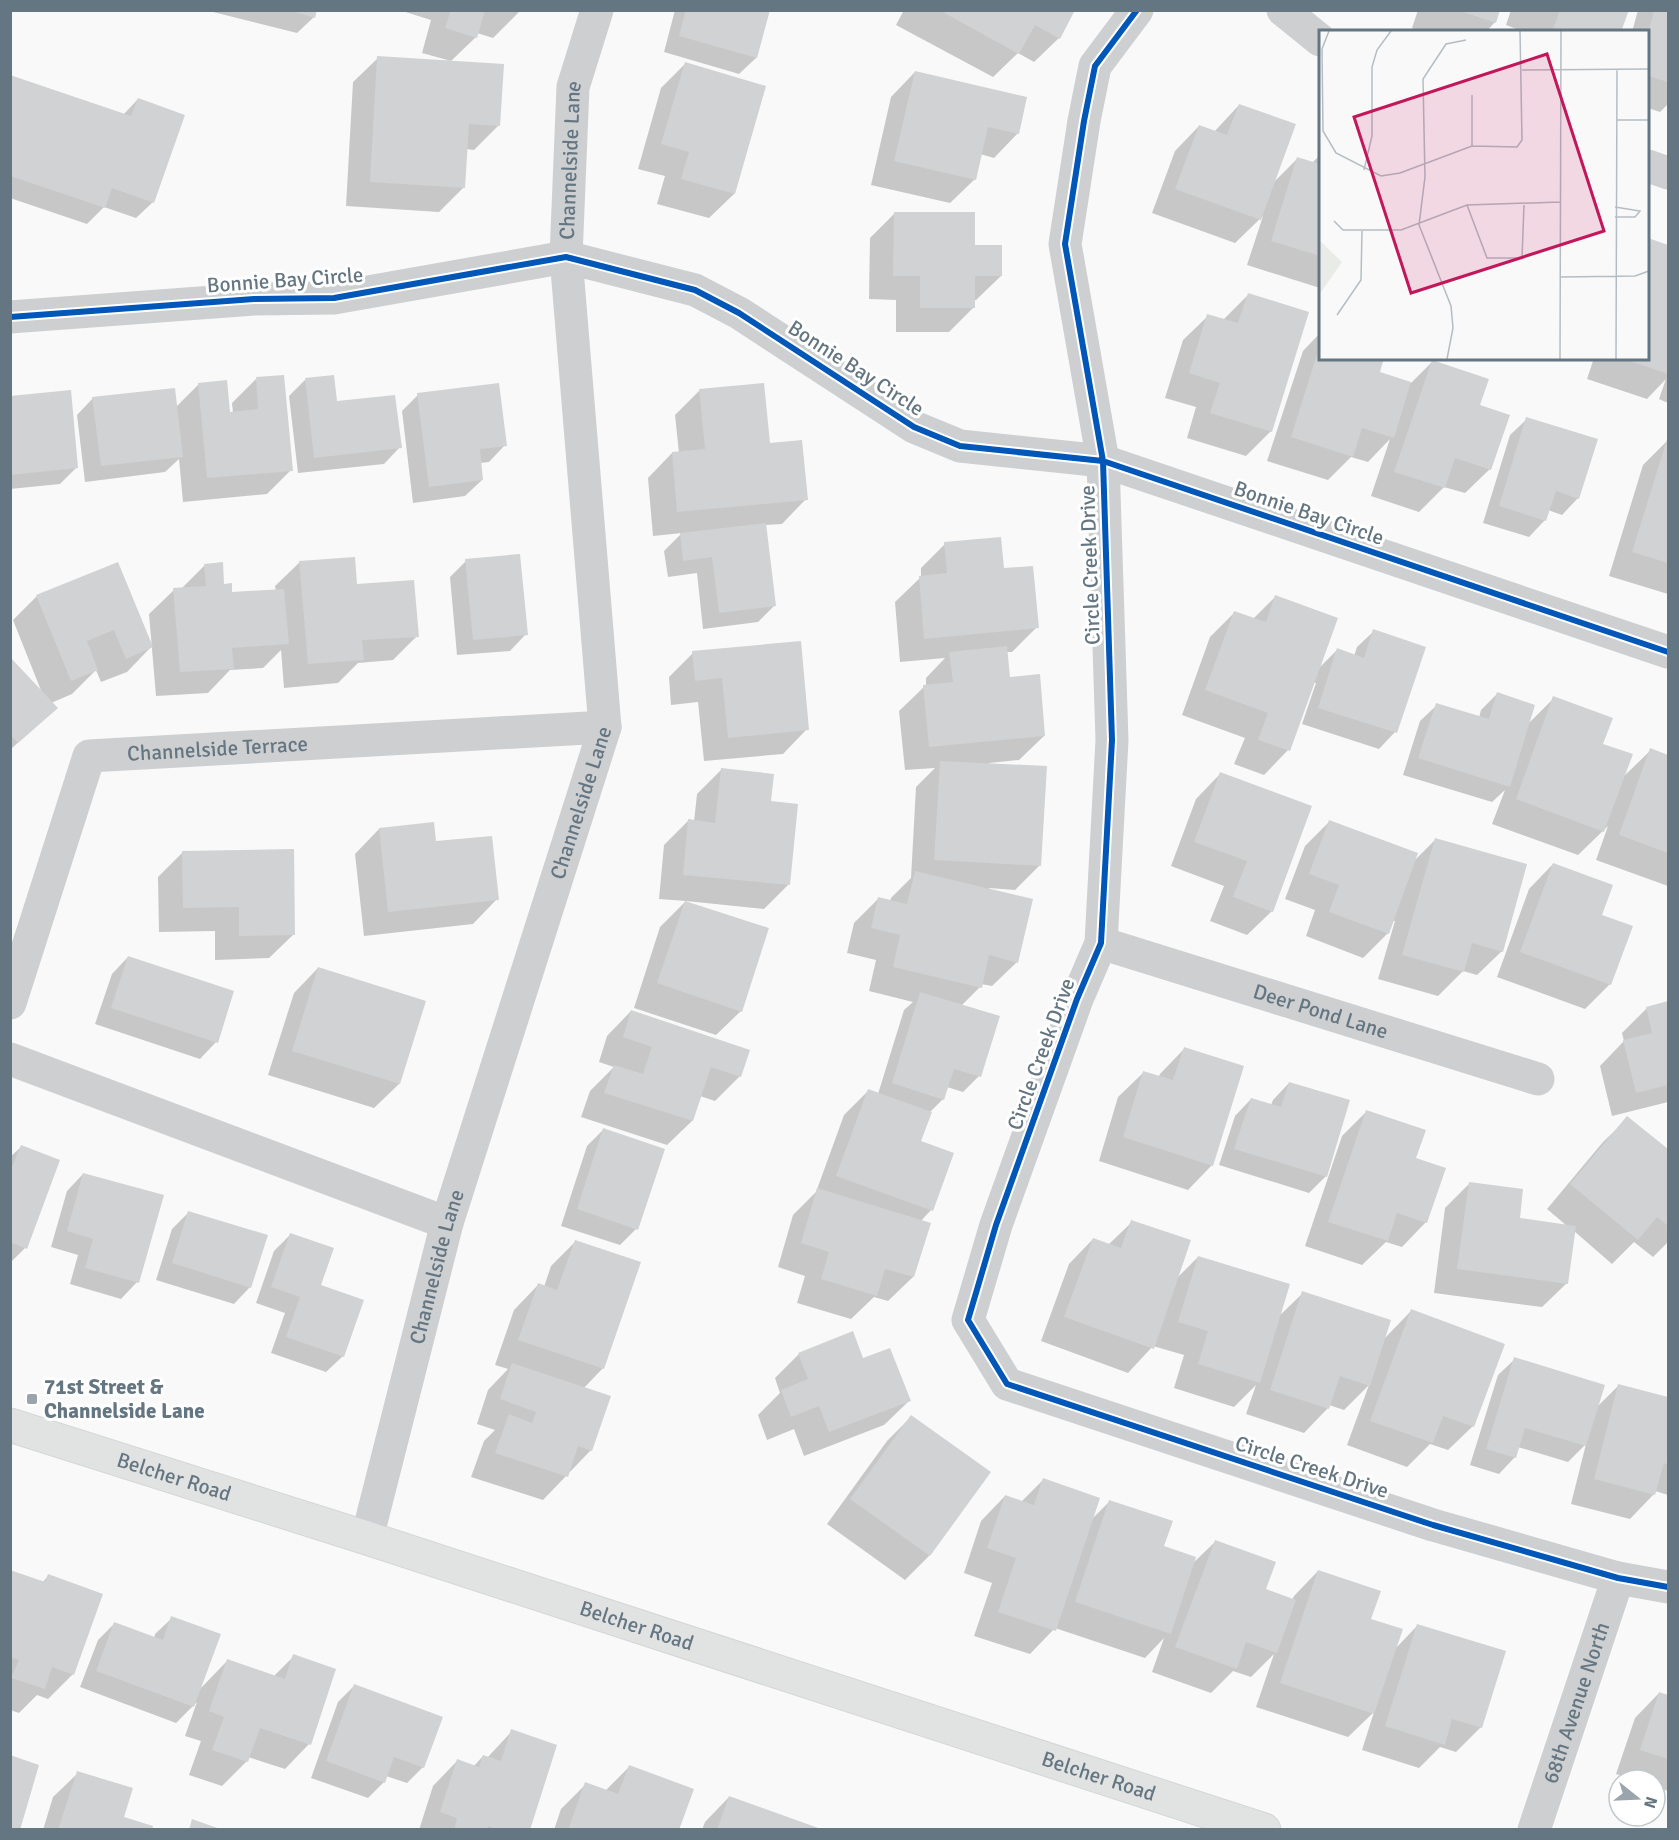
<svg xmlns="http://www.w3.org/2000/svg" width="1679" height="1840" font-family="Signika,sans-serif">
	<style>
		.shadow { fill: #0003 }
		.building { fill: #d0d2d3 }
		.lines { fill: none; stroke-linecap: round; stroke-linejoin: round }
		.secondary-casing { stroke: #d5d6d7; stroke-width: 35 }
		.street { stroke: #cecfd0; stroke-width: 33 }
		.secondary { stroke: #e1e2e2; stroke-width: 33 }
		.cycleway-casing { stroke: #fff; stroke-width: 10 }
		.cycleway { stroke: #0057b8; stroke-width: 6 }
		.poi-dot { fill: #99a4ac; stroke: #fff; stroke-width: 2 }
		.labels { text-anchor: middle; dominant-baseline: central; stroke-width: 6; stroke-linejoin: round; paint-order: stroke }
		.street-label { font-size: 21px; fill: #657683; stroke: #fff }
		.poi-label { font-size: 21px; font-weight: bold; fill: #657683; stroke: #fff; text-anchor: start }
		.inset-road { fill: none; stroke: #b5bdc3; stroke-width: 1.5 }
		.view { fill: #c2185b; fill-opacity: 0.15; stroke: #c2185b; stroke-width: 3 }
		.inset-edge { fill: none; stroke: #657683; stroke-width: 3 }
	</style>
	<rect width="100%" height="100%" fill="#f9f9f9"/>
	<path class="shadow" d="M205 10H315L314 17 297 33Z
		M399 10H519L518 13 493 38 477 33 476 37 450 62 499 125 474 150 466 149 464 187 439 212 346 206 353 82 378 58 451 61 422 53 431 20Z
		M675 10H769L756 58 739 74 664 52Z
		M904 10H1074L1059 38 1034 62 1018 53 993 77 896 25Z
		M1418 10H1499L1495 22 1486 32H1422L1412 28Z
		M1511 10H1627L1619 32H1524L1506 25Z
		M1638 10H1668V104L1660 112 1648 108V32H1632Z
		M685 64 734 194 709 218 657 204 665 176 638 169 661 88Z
		M915 72 1018 133 994 158 980 154 975 179 950 203 871 185 891 97Z
		M10 77 123 115 138 99 153 202 136 218 104 207 87 224 10 198Z
		M1239 105 1273 183 1297 159 1312 163 1320 155V288L1247 265 1263 216 1235 243 1152 213 1175 151 1199 126 1214 132Z
		M894 214 974 246 1001 276 976 300H973V308L949 332H896V300L869 299 870 238Z
		M1648 240 1668 247V403L1659 399 1666 379 1647 399 1587 379 1594 358H1648Z
		M1248 295 1271 431 1246 456 1187 438 1196 407 1165 398 1183 340 1208 316 1224 319Z
		M1320 333V358L1378 373 1411 383 1433 361 1478 406 1490 469 1465 493 1444 487 1419 512 1371 496 1390 439 1368 462 1351 457 1328 480 1267 461 1303 351Z
		M256 379 291 470 267 494 183 502 179 459 165 472 85 482 77 415 93 398 176 407 199 384 228 413H233L232 403Z
		M305 380 336 403 400 447 384 464 298 473 289 396Z
		M699 391 769 445 806 499 782 524 765 525 774 606 758 622 703 629 697 573 668 577 664 551 682 533 653 536 648 478 672 453H679L675 415Z
		M418 395 505 445 489 462 480 463 482 480 465 496 413 503 402 411Z
		M10 397 76 468 60 484 10 489Z
		M1527 419 1578 498 1562 515 1548 510 1545 520 1529 537 1483 523 1510 435Z
		M1667 441H1668V594L1609 576 1643 465Z
		M945 544 1003 570 1037 627 1012 652H1006L1009 679 1044 736 1019 760 989 763 1040 865 1015 890 989 888 1017 962 992 986 981 984 980 987 961 1006 979 1076 963 1092 947 1087 943 1099 929 1113 919 1142 931 1210 920 1222 913 1277 888 1301 874 1297 851 1319 797 1303 805 1276 778 1267 793 1215 816 1192 844 1115 868 1091 878 1094 904 1010 913 1002 869 991 876 960 847 953 854 923 879 898 890 901 891 898 911 878 916 787 935 768 905 770 899 711 924 687 926 686V678L945 658 900 662 895 602 921 577V568Z
		M466 561 526 634 510 651 457 655 450 577Z
		M300 562 356 585 417 636 393 660 358 663 338 683 284 688 281 650 263 668 230 670 208 693 156 696 149 614 174 590 181 589 204 566 231 594 276 591 275 586Z
		M117 564 151 647 127 672 101 682 96 670 72 694 51 703 56 707 10 750V660L42 693 13 620 37 596Z
		M1275 597 1317 670 1337 650 1354 656 1357 647 1374 631 1395 732 1379 749 1302 724 1316 683 1313 682 1288 750 1264 775 1234 764 1245 738 1182 715 1210 637 1235 612 1253 619Z
		M693 653 807 729 783 754 704 761 698 702 671 705 669 677Z
		M1497 694 1528 724 1554 698 1622 778 1651 750 1668 756V886L1596 860 1608 826 1578 855 1492 824 1505 790 1492 802 1403 775 1420 721 1437 705 1479 718 1481 710Z
		M721 770 770 802 788 885 764 909 686 901 741 1011 716 1035 634 1008 660 927 686 901 659 899 664 845 688 821 694 822 697 794Z
		M1220 774 1272 911 1247 935 1210 921 1224 886 1171 866 1196 799Z
		M1329 822 1414 861 1435 840 1502 951 1477 975 1463 971 1438 996 1378 979 1395 921H1392L1388 933 1363 958 1306 936 1315 910 1285 899 1305 846Z
		M379 829 434 843 497 899 473 924 364 936 355 854Z
		M182 853 294 934 269 958 215 960V931L159 932 158 877Z
		M1553 864 1600 916 1631 927 1609 985 1585 1009 1497 977 1529 889Z
		M128 957 216 1042 200 1059 95 1024 112 974Z
		M318 968 424 1002 399 1084 374 1108 268 1075 294 993Z
		M1668 1003V1102L1612 1116 1600 1066 1624 1041 1622 1033 1647 1008Z
		M631 1011 740 1076 715 1101 700 1096 692 1121 667 1145 581 1117 590 1091 614 1067 599 1062 607 1036Z
		M1184 1049 1212 1165 1188 1190 1099 1161 1118 1097 1143 1073 1158 1078 1160 1074Z
		M1289 1083 1326 1176 1309 1193 1219 1165 1235 1116 1251 1099 1271 1105 1273 1100Z
		M1366 1112 1414 1159 1426 1222 1402 1247 1386 1242 1362 1265 1305 1246 1342 1136Z
		M1628 1118 1668 1151V1242L1653 1257 1634 1242 1612 1264 1574 1231 1567 1283 1542 1307 1434 1293 1445 1208 1469 1184 1519 1219 1567 1226 1547 1209 1603 1142Z
		M603 1130 636 1229 620 1245 561 1226 587 1146Z
		M21 1147 25 1248 10 1263V1157Z
		M83 1174 137 1282 121 1299 70 1284 78 1255 51 1247 67 1191Z
		M189 1212 250 1287 234 1304 156 1280 172 1229Z
		M1132 1222 1176 1279 1198 1257 1278 1317 1303 1293 1384 1339 1411 1311 1473 1426 1448 1450 1430 1444 1407 1467 1347 1445 1369 1385 1344 1410 1329 1405 1328 1408 1304 1433 1246 1414 1256 1385 1234 1407 1174 1388 1184 1355 1153 1346 1128 1373 1041 1341 1069 1264 1093 1239 1108 1245Z
		M291 1234 343 1356 326 1372 271 1353 285 1313 256 1303 274 1251Z
		M575 1242 603 1368 583 1389 591 1450 543 1500 471 1477 484 1441 495 1430 477 1424 488 1390 508 1369 495 1365 514 1310 538 1285 544 1287 551 1266Z
		M799 1354 862 1360 909 1401 884 1425 804 1456 794 1429 767 1440 758 1415 780 1393 775 1378Z
		M1515 1359 1596 1408 1619 1385 1668 1398V1495L1655 1491 1654 1494 1630 1519 1571 1504 1586 1444 1568 1462 1518 1447 1515 1457 1499 1474 1470 1465 1498 1375Z
		M911 1417 929 1556 905 1580 827 1524 887 1441Z
		M1043 1480 1091 1520 1109 1502 1162 1547 1192 1564 1215 1542 1264 1589 1292 1600 1294 1596 1318 1571 1369 1620 1395 1649 1417 1626 1481 1727 1456 1752 1440 1747 1419 1768 1362 1750 1374 1712 1348 1737 1256 1707 1274 1654 1251 1677 1233 1671 1211 1693 1152 1672 1164 1638 1145 1658 1055 1628 1030 1654 974 1636 992 1583 964 1573 981 1521 1005 1496 1021 1502Z
		M10 1572 42 1583 48 1576 73 1674 48 1699 37 1695 19 1713 10 1710Z
		M172 1618 199 1690 227 1661 273 1677 294 1656 309 1744 285 1769 248 1757 247 1761 222 1786 189 1775 201 1741 185 1736 197 1702 176 1723 80 1687 98 1640 114 1624 154 1639 155 1634Z
		M354 1686 423 1767 407 1783 386 1776 384 1782 368 1798 311 1778 338 1702Z
		M1659 1693 1668 1696V1791L1655 1787V1780H1635L1616 1774 1635 1718Z
		M512 1731 529 1830H419L433 1786 457 1761 474 1766 483 1756 487 1758Z
		M629 1767 678 1830H554L561 1809 586 1784 605 1791Z
		M78 1773 122 1818 150 1830H43L53 1797Z
		M729 1797 817 1830H702L705 1822Z"/>
	<path class="building" d="M289 10H317L315 18Z
		M451 10H485L477 38 445 28Z
		M686 10H770L757 58 679 36Z
		M939 10H1075L1060 39 1035 25 1019 54Z
		M1458 10H1500L1496 23Z
		M1560 10H1629L1621 32H1552Z
		M1654 10H1668V82L1648 76V34Z
		M377 56 504 64 500 126 469 124 465 188 370 182Z
		M685 62 766 86 735 194 681 179 689 152 661 144Z
		M915 71 1027 97 1019 134 988 127 976 180 894 161Z
		M10 75 131 116 138 98 185 115 154 203 112 188 105 208 10 176Z
		M1239 104 1296 124 1261 220 1175 189 1199 125 1227 135Z
		M1297 157 1320 164V256L1271 241Z
		M894 212H975V245H1002V276H975V308H920V276H893Z
		M1648 238 1668 245V374L1624 359 1648 358Z
		M1248 293 1309 312 1272 432 1210 413 1220 383 1189 373 1207 314 1238 323Z
		M1320 345V358H1384L1380 372 1411 382 1394 438 1362 428 1353 457 1291 437Z
		M1432 360 1489 379 1480 405 1510 415 1491 470 1455 458 1445 488 1394 472Z
		M284 375 293 471 207 478 198 383 227 380 230 412 258 409 256 377Z
		M334 375 337 401 395 395 402 448 314 458 305 378Z
		M499 383 507 446 480 449 483 480 429 487 417 393Z
		M764 383 770 443 802 440 808 500 677 512 672 452 705 449 699 389Z
		M175 388 183 457 101 466 92 397Z
		M71 390 78 468 10 475V396Z
		M1526 417 1598 439 1579 499 1556 491 1546 521 1499 506Z
		M1668 436V563L1632 552Z
		M766 523 776 606 719 613 712 557 683 561 680 533Z
		M1001 537 1004 568 1033 566 1039 628 924 639 919 576 947 573 944 542Z
		M520 554 528 635 473 640 465 559Z
		M355 557 357 584 414 580 419 637 362 640 364 660 308 664 299 561Z
		M118 562 153 647 126 659 114 630 87 641 98 670 71 681 36 595Z
		M223 562 224 584 232 583V592L284 589 289 644 232 648 234 669 180 672 173 588 206 586 204 564Z
		M1275 595 1338 618 1290 751 1258 740 1268 713 1205 690 1234 611 1266 622Z
		M1373 629 1426 647 1397 733 1318 708 1337 648 1364 658Z
		M801 641 809 730 728 738 722 678 695 681 692 651Z
		M1007 646 1010 677 1040 674 1045 736 929 747 923 685 953 682 949 652Z
		M10 657 58 708 18 743 10 735Z
		M1497 692 1535 705 1510 787 1418 758 1436 703 1489 719Z
		M1553 696 1613 718 1603 744 1633 754 1604 832 1516 799Z
		M1650 748 1668 755V853L1619 835Z
		M940 761 1047 766 1041 866 934 860Z
		M721 768 774 774 771 801 798 804 790 885 683 875 688 819 715 823Z
		M1220 772 1312 806 1273 912 1233 897 1247 861 1194 842Z
		M1329 820 1418 853 1389 934 1329 912 1339 885 1309 874Z
		M434 822 436 841 492 836 499 900 388 912 379 828Z
		M1435 838 1527 864 1503 952 1472 943 1464 972 1402 955Z
		M294 849 295 935 239 936V907L183 908 182 851Z
		M1553 863 1613 885 1602 915 1633 926 1611 985 1520 952Z
		M915 871 1033 899 1018 963 989 955 982 988 893 967 900 935 871 928 878 897 907 904Z
		M685 901 769 928 742 1012 657 983Z
		M128 956 234 991 218 1043 111 1008Z
		M318 967 426 1001 400 1084 292 1051Z
		M920 992 1000 1016 981 1077 954 1069 944 1100 892 1083Z
		M1668 1001V1085L1636 1093 1623 1040 1652 1033 1646 1007Z
		M631 1010 750 1050 741 1077 711 1067 693 1121 604 1093 614 1065 643 1074 652 1047 623 1037Z
		M1184 1047 1244 1066 1213 1166 1123 1137 1143 1071 1173 1080Z
		M1289 1082 1350 1100 1327 1177 1234 1149 1251 1098 1281 1107Z
		M868 1089 932 1112 921 1141 954 1153 933 1211 836 1176Z
		M1366 1110 1426 1130 1416 1158 1446 1168 1427 1223 1397 1213 1388 1241 1328 1222Z
		M1627 1116 1668 1149V1226L1657 1217 1638 1240 1570 1184Z
		M603 1128 665 1149 638 1230 577 1209Z
		M21 1145 60 1160 27 1249 10 1242V1172Z
		M83 1173 164 1195 139 1283 85 1268 93 1239 67 1231Z
		M1469 1182 1523 1189 1520 1218 1576 1226 1568 1284 1457 1269Z
		M817 1188 931 1223 914 1277 885 1269 877 1296 821 1279 829 1252 801 1243Z
		M188 1211 268 1235 251 1288 172 1263Z
		M1131 1220 1191 1240 1154 1349 1064 1317 1093 1238 1121 1248Z
		M290 1233 334 1248 321 1285 364 1300 344 1357 286 1337 300 1297 271 1287Z
		M575 1240 641 1262 604 1369 518 1340 538 1283 557 1290Z
		M1198 1256 1290 1284 1260 1383 1198 1364 1208 1331 1178 1322Z
		M1302 1291 1391 1320 1370 1386 1340 1376 1329 1409 1270 1390Z
		M1411 1309 1505 1344 1474 1427 1443 1416 1433 1443 1370 1421Z
		M853 1331 863 1358 890 1348 911 1401 829 1432 819 1406 791 1417 781 1390 808 1379 798 1353Z
		M1514 1357 1605 1385 1586 1446 1525 1428 1516 1458 1486 1449Z
		M512 1363 611 1396 592 1451 578 1446 568 1477 495 1453 509 1414 532 1423 536 1412 500 1399Z
		M1618 1384 1668 1397V1465L1664 1463 1655 1495 1594 1479Z
		M911 1415 991 1472 930 1556 850 1499Z
		M1043 1478 1100 1498 1056 1631 998 1612 1016 1558 987 1548 1005 1495 1034 1505Z
		M1109 1500 1173 1521 1164 1546 1196 1557 1171 1634 1075 1602Z
		M1215 1540 1276 1562 1266 1589 1296 1600 1277 1653 1246 1642 1237 1669 1175 1647Z
		M10 1570 45 1582 48 1574 103 1594 74 1675 52 1667 45 1689 11 1678 19 1660 10 1657Z
		M1318 1570 1381 1591 1371 1619 1403 1629 1374 1714 1280 1683Z
		M171 1616 221 1634 194 1707 96 1671 114 1622 163 1640Z
		M1417 1624 1506 1651 1482 1728 1452 1719 1445 1745 1385 1726Z
		M293 1654 336 1669 311 1745 260 1728 248 1762 212 1750 224 1717 209 1711 227 1659 285 1679Z
		M354 1684 443 1717 424 1768 394 1757 385 1783 326 1761Z
		M1659 1692 1668 1695V1759L1640 1750Z
		M511 1729 557 1745 530 1830H499L488 1826 487 1830H454L457 1818 440 1812 457 1759 479 1767 483 1755 501 1761Z
		M10 1755 39 1765 20 1830 10 1828Z
		M629 1765 694 1789 679 1830H568L585 1782 618 1794Z
		M77 1771 133 1788 124 1817 153 1826 152 1830H58Z
		M729 1796 821 1829V1830H717Z
		M192 1819 220 1829V1830H189Z"/>
	<g class="lines">
		<defs>
			<g id="secondary">
				<path id="s5" d="M10 1425 367 1538 1264 1830"/>
			</g>
		</defs>
		<use href="#secondary" class="secondary-casing"/>
		<g class="street">
			<path d="M1137 10 1095 66 1084 121 1065 244 1103 461 1112 740 1101 943 1077 999 996 1225 968 1320 1007 1384 1433 1525 1618 1578 1668 1587"/>
			<path d="M1283 10 1320 40"/>
			<path d="M1648 166 1668 173"/>
			<path d="M10 317 254 299 334 298 566 257 695 290 739 313 914 427 960 446 1103 461 1668 652"/>
			<path id="s1" d="M1101 943 1538 1079"/>
			<path id="s2" d="M10 1003 89 756 605 727"/>
			<path d="M10 1059 447 1223"/>
			<path id="s3" d="M367 1538 447 1223 605 727 566 257 573 87 597 10"/>
			<path id="s4" d="M1534 1830 1618 1578"/>
		</g>
		<use href="#secondary" class="secondary"/>
		<defs>
			<path id="cycleway" d="M1137 10 1095 66 1084 121 1065 244 1103 461 1112 740 1101 943 1077 999 996 1225 968 1320 1007 1384 1433 1525 1618 1578 1668 1587
				M10 317 254 299 334 298 566 257 695 290 739 313 914 427 960 446 1103 461 1668 652"/>
		</defs>
		<use href="#cycleway" class="cycleway-casing"/>
		<use href="#cycleway" class="cycleway"/>
	</g>
	<rect class="poi-dot" x="26" y="1393" width="12" height="12" rx="3"/>
	<g class="labels">
		<g class="street-label">
			<text stroke="none"><textPath href="#s3" startOffset="1414">Channelside Lane</textPath></text>
			<text transform="translate(285 280) rotate(-4)">Bonnie Bay Circle</text>
			<text transform="translate(856 368) rotate(33)">Bonnie Bay Circle</text>
			<text transform="translate(1309 513) rotate(19)">Bonnie Bay Circle</text>
			<text transform="translate(1090 565) rotate(-92)">Circle Creek Drive</text>
			<text stroke="none"><textPath href="#s2" startOffset="388">Channelside Terrace</textPath></text>
			<text stroke="none"><textPath href="#s3" startOffset="766">Channelside Lane</textPath></text>
			<text stroke="none"><textPath href="#s1" startOffset="230">Deer Pond Lane</textPath></text>
			<text transform="translate(1041 1054) rotate(-70)">Circle Creek Drive</text>
			<text stroke="none"><textPath href="#s3" startOffset="280">Channelside Lane</textPath></text>
			<text transform="translate(1312 1467) rotate(18)">Circle Creek Drive</text>
			<text stroke="none"><textPath href="#s5" startOffset="172">Belcher Road</textPath></text>
			<text stroke="none"><textPath href="#s5" startOffset="658">Belcher Road</textPath></text>
			<text stroke="none"><textPath href="#s4" startOffset="134">68th Avenue North</textPath></text>
			<text stroke="none"><textPath href="#s5" startOffset="1144">Belcher Road</textPath></text>
		</g>
		<g class="poi-label">
			<text x="44" y="1387">71st Street &amp;<tspan x="44" dy="24">Channelside Lane</tspan></text>
		</g>
	</g>
	<g transform="translate(1319 30)">
		<rect width="330" height="330" fill="#f9f9f9"/>
		<path d="M0 210 23 232 0 265Z" fill="#e8ebe6"/>
		<path class="inset-road" d="M10 1 3 19 4 101 17 123 62 146 81 143 153 116 198 117 203 110 201 1M203 40 330 39M153 65V116M298 90H330M45 140 53 106V37L58 20 72 1M148 175 168 228H203L205 175M296 187H316L321 181 296 177M15 191 24 200H82L148 175 241 172M242 247 316 246 330 241M18 285 42 250 43 201M128 329 134 298 132 276 100 195 106 147 104 49 127 14 147 10M241 329 242 1M297 329 298 39"/>
		<path class="view" d="M228 24 285 201 92 263 35 87Z"/>
		<rect width="330" height="330" class="inset-edge"/>
	</g>
	<rect width="1679" height="1840" fill="none" stroke="#657683" stroke-width="24"/>
	<g transform="translate(1637 1798) rotate(108)"><circle r="28" fill="#ffffff" stroke="#c1c8cd" stroke-width="1.5"/>
	<path d="M0-4.5L10 22L0 15L-10 22Z" fill="#99a4ac"/>
	<text y="-9" font-size="16" font-weight="bold" text-anchor="middle" fill="#657683">N</text>
	</g>
</svg>
